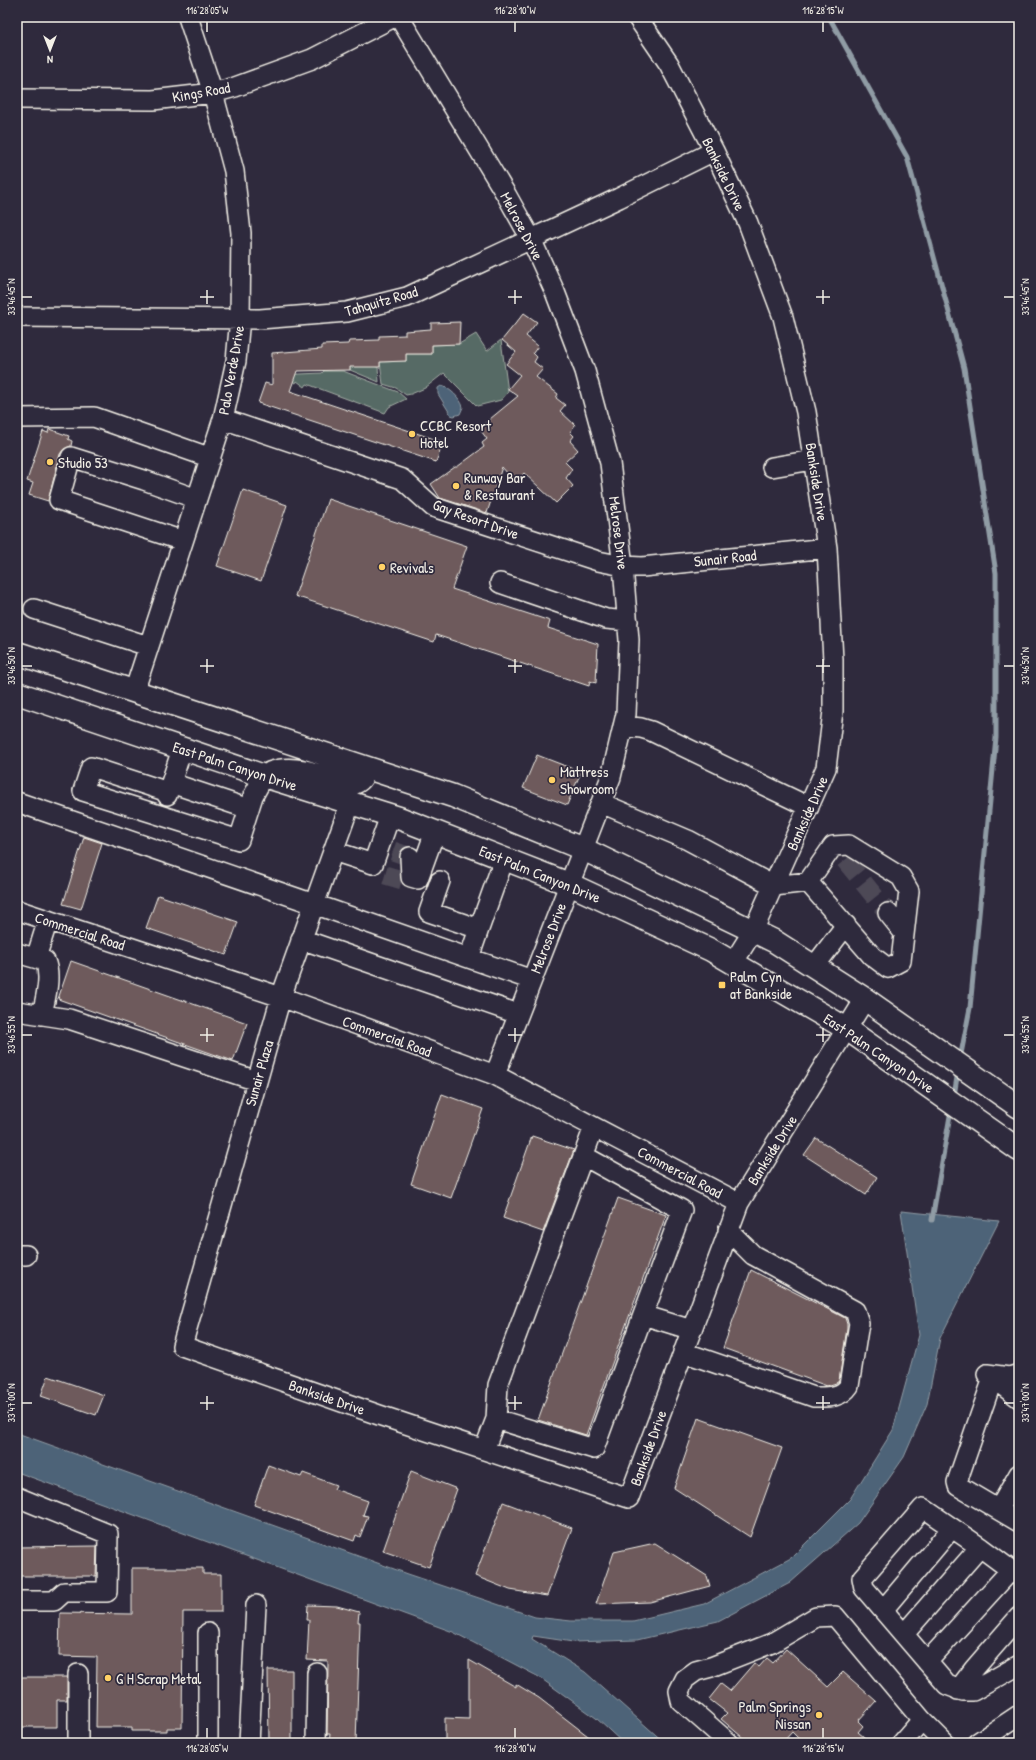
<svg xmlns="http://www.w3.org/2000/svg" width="1036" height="1760" font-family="'Patrick Hand',sans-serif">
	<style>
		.green { fill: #566b65; stroke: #a5aea6 }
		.water { fill: #4d6478; stroke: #909ca5 }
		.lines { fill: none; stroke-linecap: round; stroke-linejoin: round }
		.stream { stroke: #909ca5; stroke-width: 5 }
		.building { fill: #6e5a5c; stroke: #f4f1e8 }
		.minor-tunnel { stroke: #4d4857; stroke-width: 19; stroke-dasharray: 19 10; stroke-linecap: butt }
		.minor-casing { stroke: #f4f1e8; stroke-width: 22 }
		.major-casing { stroke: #f4f1e8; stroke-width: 25 }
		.minor { stroke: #2f2a3d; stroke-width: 19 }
		.major { stroke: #2f2a3d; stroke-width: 22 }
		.ticks { fill: none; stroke: #f4f1e8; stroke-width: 1.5 }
		.poi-dot { fill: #ffd166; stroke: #2f2a3d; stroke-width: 1.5 }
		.labels { text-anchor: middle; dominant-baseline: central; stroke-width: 3.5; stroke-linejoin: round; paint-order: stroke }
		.street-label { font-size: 15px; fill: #f4f1e8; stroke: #2f2a3d }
		.poi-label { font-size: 15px; fill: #f4f1e8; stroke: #2f2a3d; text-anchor: start }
		.neatline { fill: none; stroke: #f4f1e8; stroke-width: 1.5 }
		.ticks-label { font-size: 10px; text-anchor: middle; fill: #f4f1e8 }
	</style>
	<rect width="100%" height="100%" fill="#2f2a3d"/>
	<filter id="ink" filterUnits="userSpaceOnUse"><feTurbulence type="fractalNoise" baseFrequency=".025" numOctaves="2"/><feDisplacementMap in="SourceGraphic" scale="8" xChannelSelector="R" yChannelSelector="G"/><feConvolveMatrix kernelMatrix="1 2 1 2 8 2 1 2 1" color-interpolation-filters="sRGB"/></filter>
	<g filter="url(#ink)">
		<path class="green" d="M476 334 487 351 501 340 508 392 501 400 477 406 444 373 425 388 411 394 406 395 396 388 383 384 380 362 406 361V354H432V345L459 344Z
			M350 363 378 367 379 382 350 370Z
			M324 371H343L398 392 406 399 389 407 385 413 307 384 305 387 297 381 296 383 278 375 322 373Z"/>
		<path class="water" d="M441 386C449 387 461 399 463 407L460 414 454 416 451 415 438 394V388Z
			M901 1211 999 1221 940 1338 927 1404 904 1457 858 1523 790 1583 718 1621 637 1640 573 1642 533 1636 532 1639 585 1672 665 1743H623L596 1718 539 1677 453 1632 17 1472V1433L408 1574 535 1617 571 1621H633L704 1604 791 1558 850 1499 893 1430 919 1335Z"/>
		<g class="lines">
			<path class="stream" d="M829 17 907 157 964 368 996 573V738L970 1008 960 1059
				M954 1096 958 1071
				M932 1220 951 1110"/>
		</g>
		<path class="building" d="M524 313 537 322 526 336 538 346 533 353 537 357 534 362 543 369 536 377 558 394 556 398 565 405 560 411 575 425 570 432 574 436 570 441 578 450 565 462 572 469 566 478 573 486 556 503 524 473 515 482 502 467 487 513 440 498 431 484 455 467H457L484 447 482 443 487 439 479 428 518 396 508 389 520 375 506 364 516 352 502 340Z
			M460 322 459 344 432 345V354H406V361L380 362V367H350V370L297 371 290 391 443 442 436 462 258 403 265 383 272 385V353L322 349V345L348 344 349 341 379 340V336L405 335V331L431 329V323Z
			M49 429 69 436 68 439 72 441 71 446 64 449 60 454 48 501 29 495 33 483 27 481 43 431 48 433Z
			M243 490 287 505 261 581 217 566Z
			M328 499 467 546 452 589 550 621 548 628 598 644 596 683 590 681 589 686 436 635 434 642 295 596Z
			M537 755 581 772 567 805 523 788Z
			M84 837 102 843 81 909 63 904Z
			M158 895 238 922 226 955 146 928Z
			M71 961 247 1023 233 1061 58 999Z
			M442 1094 483 1109 451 1198 411 1184Z
			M532 1136 574 1150 543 1232 503 1218Z
			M816 1138 877 1177 866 1195 804 1155Z
			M618 1198 666 1215 586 1435 538 1420Z
			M751 1270 845 1318 847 1324V1328L839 1381 836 1383 827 1386 723 1348Z
			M48 1376 104 1395 96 1415 41 1396Z
			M698 1418 782 1448 750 1537 674 1488Z
			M268 1465 301 1477 303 1473 336 1485 334 1489 368 1501 363 1515 368 1516 360 1537 356 1535 354 1541 254 1505Z
			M411 1471 457 1489 429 1567 383 1551Z
			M503 1502 572 1528 547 1596 510 1590 475 1576Z
			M655 1543 707 1576 710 1586 650 1602 596 1604 614 1552Z
			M97 1546 96 1576H17V1547Z
			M132 1568H203V1574H221V1612H183L182 1728H167V1731H132V1727H96L97 1657 59 1656 60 1613 132 1614Z
			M308 1605 337 1606 359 1612 358 1622H360L356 1743H329L330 1734H327L328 1661 307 1660 309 1620H307Z
			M786 1649 828 1687 843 1672 876 1701 858 1721 863 1726 858 1732 871 1743H803L792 1732 782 1743H749L721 1719 727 1713 709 1699 721 1684 730 1691 754 1663 759 1667 767 1658 773 1663Z
			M469 1660 516 1687V1684L539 1698 597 1743H445V1718L469 1719Z
			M268 1670H292V1743H269Z
			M17 1677H67V1700H57V1727H17Z"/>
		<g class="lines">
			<path class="minor-tunnel" d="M393 851 410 857
				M845 860 888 913
				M385 875 402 880"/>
			<defs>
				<path id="minor" d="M399 17 507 196 531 239 555 292 585 371 610 463 623 566 629 640 626 714 611 777 495 1075
					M637 17 669 64 714 151 748 223 783 317 806 412 827 548 833 660V711L826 768 753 931 733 963
					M17 99 153 100 213 93 235 87 312 59 394 17
					M17 317 260 319 347 312 407 297 619 198 714 151
					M17 418 94 417 211 458
					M223 419 402 479 433 507 598 561 623 566 642 567 827 548
					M772 467 813 460
					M183 541 59 500 71 457 144 480 197 499
					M500 583 606 619 628 621
					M34 609 148 646
					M134 692 223 419 236 361 240 318 241 233 234 171 213 93 188 17
					M623 726 641 728 651 731 809 807
					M171 783 249 809
					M168 792 91 767 83 791 239 840 253 796 264 776
					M167 795 182 749
					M17 802 314 904 532 980
					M601 803 688 840 774 886 808 882
					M350 804 281 997 182 1346 379 1415 629 1498 739 1203 865 999
					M849 845 901 877 909 891 901 961 888 968 872 956 808 882 833 846Z
					M333 851 373 864 390 816
					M410 857 411 877 418 879 435 832
					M440 881 429 912 479 929 504 859
					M17 910 281 997 495 1075 739 1203
					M888 913 904 933
					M301 939 518 1014
					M17 953 45 961C52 977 45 999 42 1015
					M36 958 48 920
					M469 958 479 929
					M814 967 846 925
					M17 1011 69 1019 257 1081
					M584 1156 682 1210 643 1315
					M17 1255H26
					M683 1352 814 1397C828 1397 841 1398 849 1386L859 1323 855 1311 753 1255 728 1230
					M987 1374 1019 1398
					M987 1374 1009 1377 1019 1374
					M993 1378 957 1482 958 1486 1019 1522
					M496 1419 498 1385 594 1127
					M484 1450 496 1419 594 1449 643 1315 692 1330
					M17 1497 108 1534 107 1592H64L54 1601H17
					M999 1509 1019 1474
					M1019 1576 980 1547 923 1508 862 1578 864 1588 947 1685 963 1691H973L1019 1665
					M883 1610 952 1528
					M208 1633V1743
					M904 1634 980 1547
					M927 1662 1011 1570
					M78 1674V1743
					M958 1690 974 1669 1019 1617
					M249 1743 256 1605
					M316 1743 317 1673
					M729 1743 681 1701 679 1691 685 1679 696 1671 711 1667 772 1643 816 1617 835 1616 922 1720 945 1743
					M902 1743 922 1720
					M977 1743 1019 1715"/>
				<path id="major" d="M17 653 453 796 583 849 774 941 865 999 1019 1107
					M17 693 264 776 399 818 569 884 711 950 847 1029 1019 1150
					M271 773C294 764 325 777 348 784 360 783 362 777 367 768"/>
			</defs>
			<use href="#minor" class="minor-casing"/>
			<use href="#major" class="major-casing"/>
			<use href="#minor" class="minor"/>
			<use href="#major" class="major"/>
		</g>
	</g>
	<path class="ticks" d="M207 22V32M515 22V32M823 22V32M207 290V304M515 290V304M823 290V304M22 297H32M200 297H214M508 297H522M816 297H830M1004 297H1014M207 659V673M515 659V673M823 659V673M22 666H32M200 666H214M508 666H522M816 666H830M1004 666H1014M207 1028V1042M515 1028V1042M823 1028V1042M22 1035H32M200 1035H214M508 1035H522M816 1035H830M1004 1035H1014M207 1396V1410M515 1396V1410M823 1396V1410M22 1403H32M200 1403H214M508 1403H522M816 1403H830M1004 1403H1014M207 1728V1738M515 1728V1738M823 1728V1738"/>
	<g class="poi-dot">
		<circle cx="412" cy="434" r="4"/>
		<circle cx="50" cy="462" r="4"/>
		<circle cx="456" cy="486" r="4"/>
		<circle cx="382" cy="567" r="4"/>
		<circle cx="552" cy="780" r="4"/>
		<rect x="718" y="981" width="8" height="8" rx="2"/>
		<circle cx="108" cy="1678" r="4"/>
		<circle cx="819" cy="1715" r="4"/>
	</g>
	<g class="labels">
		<g class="street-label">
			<text transform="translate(201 92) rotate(-10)">Kings Road</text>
			<text transform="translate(724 174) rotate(64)">Bankside Drive</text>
			<text transform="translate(522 226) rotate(62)">Melrose Drive</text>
			<text transform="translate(381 301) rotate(-16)">Tahquitz Road</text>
			<text transform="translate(231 370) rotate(-80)">Palo Verde Drive</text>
			<text transform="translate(817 482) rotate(81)">Bankside Drive</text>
			<text transform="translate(476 519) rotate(20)">Gay Resort Drive</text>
			<text transform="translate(619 533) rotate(83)">Melrose Drive</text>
			<text transform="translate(725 558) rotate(-6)">Sunair Road</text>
			<text transform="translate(235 766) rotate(18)">East Palm Canyon Drive</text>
			<text transform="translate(807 813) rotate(-66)">Bankside Drive</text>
			<text transform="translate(540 874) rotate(22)">East Palm Canyon Drive</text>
			<text transform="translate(80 931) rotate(18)">Commercial Road</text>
			<text transform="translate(548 938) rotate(-69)">Melrose Drive</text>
			<text transform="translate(387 1036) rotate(20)">Commercial Road</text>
			<text transform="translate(879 1053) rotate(34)">East Palm Canyon Drive</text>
			<text transform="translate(259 1073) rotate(-74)">Sunair Plaza</text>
			<text transform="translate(772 1150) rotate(-58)">Bankside Drive</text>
			<text transform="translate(680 1172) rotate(28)">Commercial Road</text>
			<text transform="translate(327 1397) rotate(19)">Bankside Drive</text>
			<text transform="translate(648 1448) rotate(-70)">Bankside Drive</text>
		</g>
		<g class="poi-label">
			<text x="420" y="425">CCBC Resort<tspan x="420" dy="17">Hotel</tspan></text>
			<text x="58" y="462">Studio 53</text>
			<text x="464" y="477">Runway Bar<tspan x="464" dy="17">&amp; Restaurant</tspan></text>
			<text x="390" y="567">Revivals</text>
			<text x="560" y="771">Mattress<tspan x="560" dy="17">Showroom</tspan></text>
			<text x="730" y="976">Palm Cyn<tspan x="730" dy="17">at Bankside</tspan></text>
			<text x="116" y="1678">G H Scrap Metal</text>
			<text x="811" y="1706" text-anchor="end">Palm Springs<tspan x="811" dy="17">Nissan</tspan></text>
		</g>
	</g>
	<rect width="1036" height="1760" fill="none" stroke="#2f2a3d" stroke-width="44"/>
	<g transform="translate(50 50) rotate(180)" stroke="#2f2a3d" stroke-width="3" paint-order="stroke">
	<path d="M0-3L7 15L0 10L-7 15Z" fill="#f4f1e8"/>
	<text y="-6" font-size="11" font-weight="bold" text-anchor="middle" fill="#f4f1e8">N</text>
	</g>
	<rect x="22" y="22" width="992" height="1716" class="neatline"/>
	<g class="ticks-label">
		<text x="207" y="14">116°28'05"W</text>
		<text x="515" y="14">116°28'10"W</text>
		<text x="823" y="14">116°28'15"W</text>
		<text transform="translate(1025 297) rotate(-90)" y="4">33°46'45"N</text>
		<text transform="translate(11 297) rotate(-90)" y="4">33°46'45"N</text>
		<text transform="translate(11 666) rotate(-90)" y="4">33°46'50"N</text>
		<text transform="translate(1025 666) rotate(-90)" y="4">33°46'50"N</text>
		<text transform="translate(1025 1035) rotate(-90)" y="4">33°46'55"N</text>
		<text transform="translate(11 1035) rotate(-90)" y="4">33°46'55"N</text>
		<text transform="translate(1025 1403) rotate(-90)" y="4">33°47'00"N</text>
		<text transform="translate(11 1403) rotate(-90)" y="4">33°47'00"N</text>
		<text x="207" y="1752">116°28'05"W</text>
		<text x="515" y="1752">116°28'10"W</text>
		<text x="823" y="1752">116°28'15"W</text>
	</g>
</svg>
